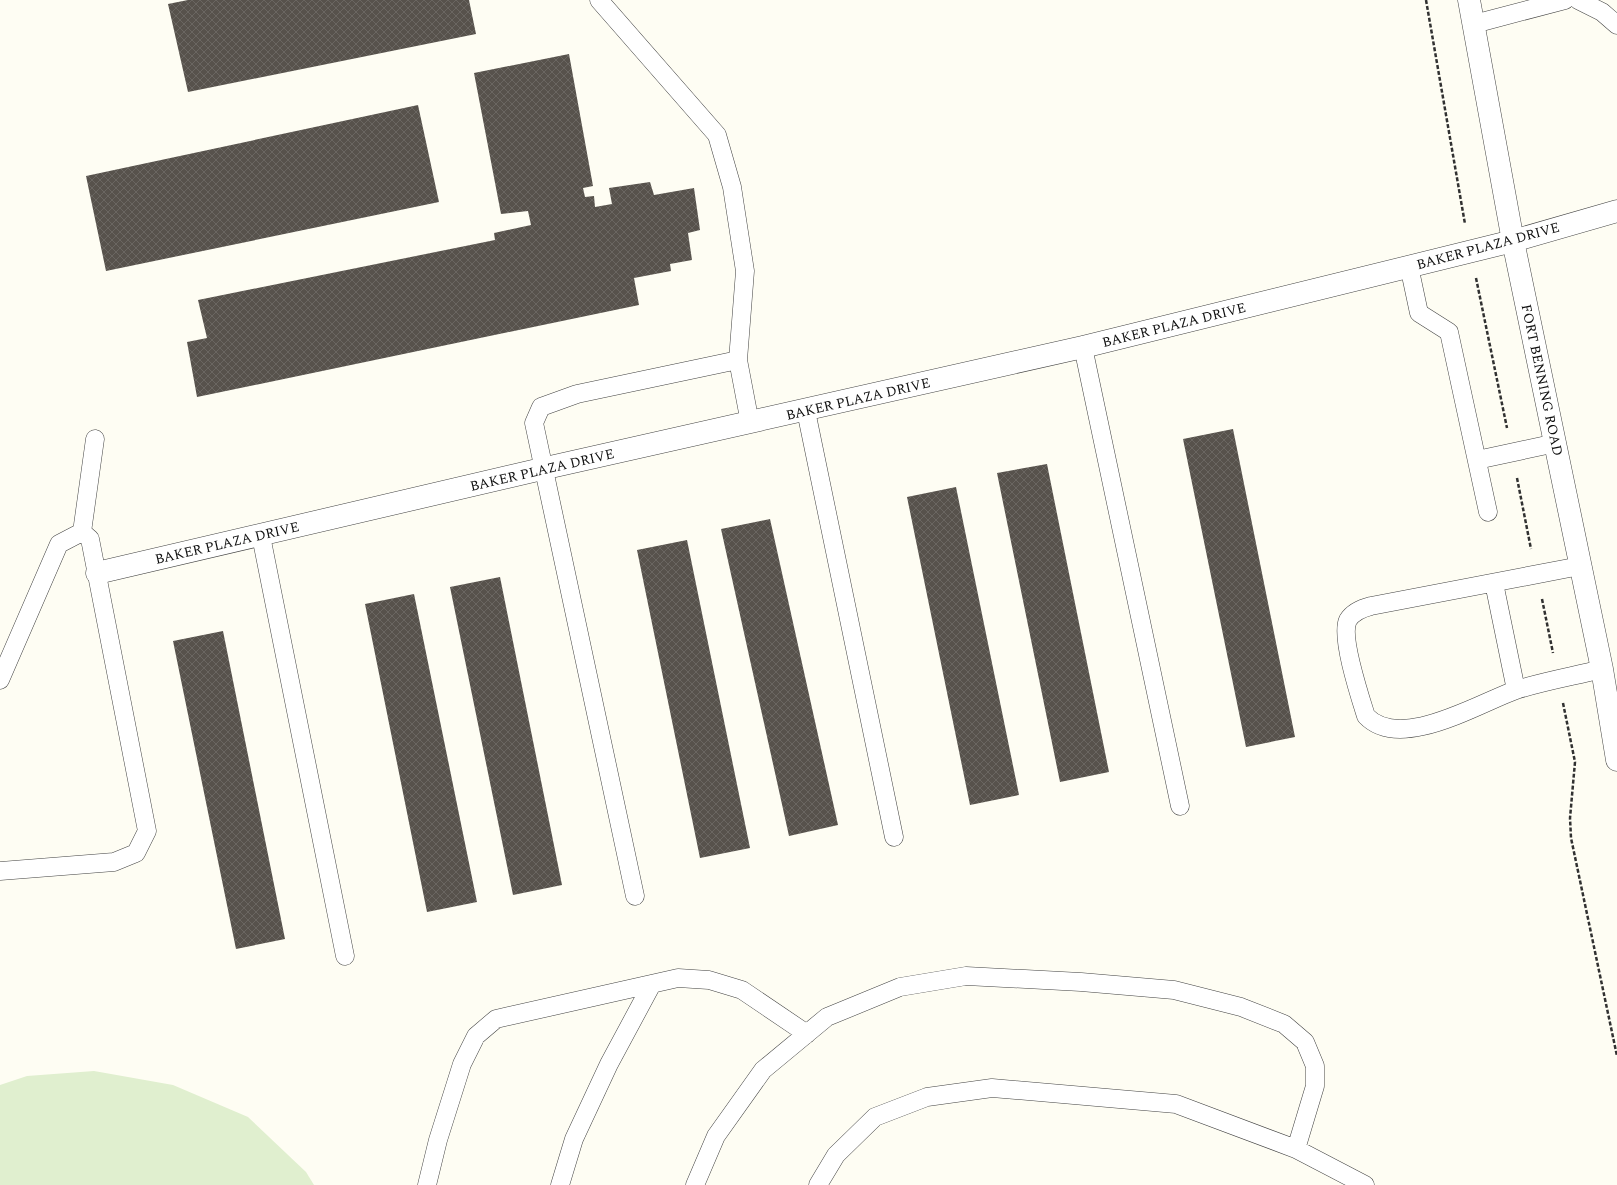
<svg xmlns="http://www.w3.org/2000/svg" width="1617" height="1185" font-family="Spectral,serif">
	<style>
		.pitch { fill: #e0efcf }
		.building { fill: url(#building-cross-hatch) }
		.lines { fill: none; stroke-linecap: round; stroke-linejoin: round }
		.service-casing { stroke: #424242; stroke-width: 19 }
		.minor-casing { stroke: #424242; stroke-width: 23 }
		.tertiary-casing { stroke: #424242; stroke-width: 23 }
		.path { stroke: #313131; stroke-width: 2.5; stroke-dasharray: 4 2; stroke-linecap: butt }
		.service { stroke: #fff; stroke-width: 18 }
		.minor { stroke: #fff; stroke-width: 22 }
		.tertiary { stroke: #fff; stroke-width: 22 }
		.labels { text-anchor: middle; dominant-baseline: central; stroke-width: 4; stroke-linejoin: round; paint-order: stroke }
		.street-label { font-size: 14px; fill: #0f0f0f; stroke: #fff }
	</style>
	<defs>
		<pattern id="building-cross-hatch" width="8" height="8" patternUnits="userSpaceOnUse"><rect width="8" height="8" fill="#57524c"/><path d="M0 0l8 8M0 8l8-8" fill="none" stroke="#6a6661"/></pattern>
	</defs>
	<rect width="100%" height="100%" fill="#fefdf3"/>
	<path class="pitch" d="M94 1071 173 1085 248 1117 306 1172 314 1185H0V1085L27 1076Z"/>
	<path class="building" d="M188 0H469L476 34 188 92 168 4Z
		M569 54 593 186 583 188 585 197 594 196 595 207 612 204 609 188 650 182 654 195 694 188 700 230 688 233 692 260 670 264 671 271 634 278 639 305 197 397 187 342 207 338 198 300 495 240 494 233 531 225 528 211 501 214 474 73Z
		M418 105 439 202 106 271 86 176Z
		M1233 429 1295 737 1246 747 1183 439Z
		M1047 464 1109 772 1060 782 997 473Z
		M956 487 1019 795 970 805 907 497Z
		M770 519 838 825 789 836 721 529Z
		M687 540 750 848 700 858 637 550Z
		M500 577 562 885 513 895 450 587Z
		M414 594 477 902 427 912 365 604Z
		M223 631 285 939 236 949 173 641Z"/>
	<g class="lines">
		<defs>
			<path id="service" d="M599 0 717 135 732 187 745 271 738 360 577 394 541 407 534 423 635 896
				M1578 0 1602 12 1617 25
				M1474 24 1565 0
				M1409 266 1419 313 1449 332 1488 512
				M1083 347 1180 806
				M738 360 750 423
				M806 411 894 837
				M1477 460 1556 443
				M82 532 95 439
				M261 536 345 956
				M1580 566 1371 606C1363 608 1353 612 1348 620 1340 636 1360 697 1366 716 1400 752 1479 703 1516 690 1544 681 1574 676 1602 669
				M1494 583 1516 690
				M0 680 59 544 82 532 90 539 147 831 136 853 114 862 0 871
				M427 1185 438 1140 462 1064 476 1036 496 1019 678 978 709 980 742 990 807 1034
				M560 1185 574 1139 609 1064 652 984
				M695 1185 716 1136 763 1070 827 1017 900 987 966 976 1081 982 1174 990 1241 1007 1284 1024 1305 1042 1315 1066V1086L1296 1149
				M818 1185 836 1155 875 1117 927 1097 992 1088 1176 1104 1296 1149 1365 1185"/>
			<path id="minor" d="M97 573 546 468 1083 347 1513 241 1617 211"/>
			<path id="tertiary" d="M1469 0 1513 241 1602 669 1617 760"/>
		</defs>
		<use href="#service" class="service-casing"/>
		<use href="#minor" class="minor-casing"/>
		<use href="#tertiary" class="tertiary-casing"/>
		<path class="path" d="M1426 0 1465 224
			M1476 278 1507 428
			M1517 478 1531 549
			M1542 599 1553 653
			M1563 703 1575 762 1570 818 1571 838 1617 1056"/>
		<use href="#service" class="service"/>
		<use href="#minor" class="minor"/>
		<use href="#tertiary" class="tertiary"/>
	</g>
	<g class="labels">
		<g class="street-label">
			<text transform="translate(1488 246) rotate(-15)">BAKER PLAZA DRIVE</text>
			<text transform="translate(1174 325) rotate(-14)">BAKER PLAZA DRIVE</text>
			<text transform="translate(1542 380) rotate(78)">FORT BENNING ROAD</text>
			<text transform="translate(858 399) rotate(-13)">BAKER PLAZA DRIVE</text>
			<text transform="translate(542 470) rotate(-13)">BAKER PLAZA DRIVE</text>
			<text transform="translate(227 543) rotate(-13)">BAKER PLAZA DRIVE</text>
		</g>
	</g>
</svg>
